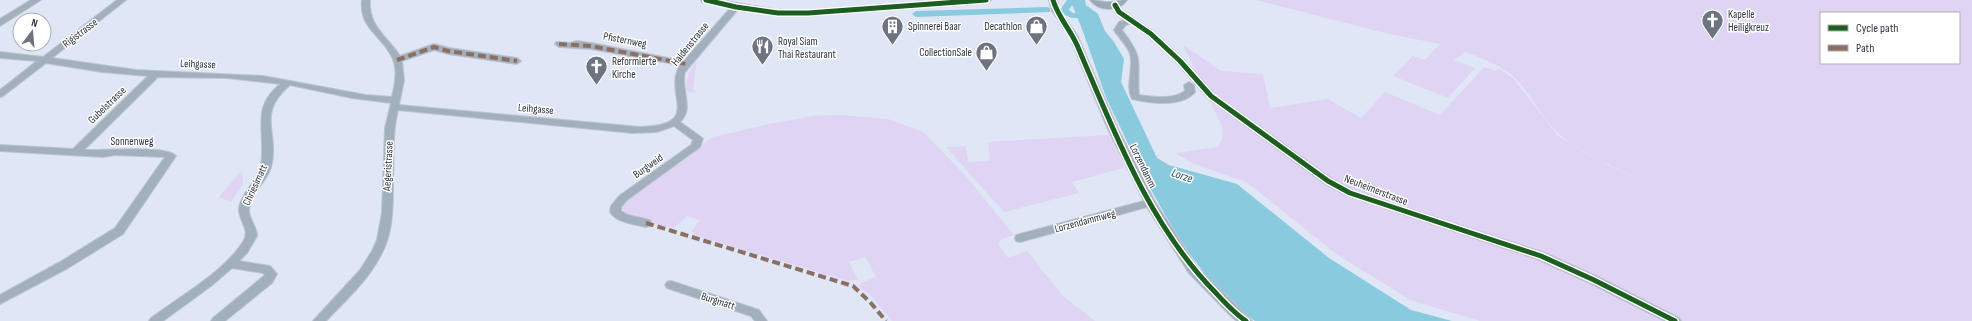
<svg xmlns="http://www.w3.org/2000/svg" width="1972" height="321" font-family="'Sofia Sans Condensed',sans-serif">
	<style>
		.green { fill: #e0d4f4; fill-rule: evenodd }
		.water { fill: #89cadf }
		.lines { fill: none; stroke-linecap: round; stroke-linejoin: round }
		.canal { fill: #89cadf; fill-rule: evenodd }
		.minor-casing { stroke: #bec3cf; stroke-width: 2 }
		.major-casing { stroke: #bec3cf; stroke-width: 2 }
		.minor { fill: #a2b0bd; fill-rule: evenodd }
		.major { fill: #98a8b6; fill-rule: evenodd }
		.quiet { stroke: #8d6e63; stroke-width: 4; stroke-dasharray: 8 4; stroke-linecap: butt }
		.cycleway-casing { stroke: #fff; stroke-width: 8 }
		.cycleway { stroke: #1b5e20; stroke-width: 5 }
		.labels { text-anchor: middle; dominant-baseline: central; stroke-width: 3; stroke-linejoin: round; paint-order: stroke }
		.poi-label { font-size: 11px; fill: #30353f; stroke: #fff; text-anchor: start }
		.street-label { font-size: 11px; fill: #30353f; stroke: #fff }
		.water-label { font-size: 12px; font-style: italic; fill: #1f4853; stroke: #fff }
	</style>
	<rect width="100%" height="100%" fill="#dfe6f5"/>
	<path class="green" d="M1255 0H1972V321H1480L1410 300 1335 253 1248 183 1192 163 1175 153 1218 147 1223 138 1222 126 1183 45 1221 71 1263 74 1270 108 1328 99 1361 118 1385 92 1440 115 1484 67 1496 71 1498 68 1513 78 1558 136 1609 166 1639 179C1612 166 1579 153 1557 132 1540 117 1532 94 1516 79 1503 66 1482 58 1465 52L1454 60 1475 68 1448 98 1393 76 1413 56 1425 60 1440 44 1389 34ZM1821 13H1959V63H1821Z
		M697 60 693 89 695 93 687 91C686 78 689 70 697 60Z
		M842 115 888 119 923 132 964 174 1014 235 1002 239 998 244 1008 258 1027 251 1062 295 1095 321H892L872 297 859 287 861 283 876 277 865 257 849 262 858 280 848 281 694 235 692 231 700 220 687 216 674 228C658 224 631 222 620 209L626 198 713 137 769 124 813 116Z
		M1108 135 1112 138 1124 167H1127L1072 182 1079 193 1004 212 946 147 966 146 968 162 990 161 988 142Z
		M242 170 243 184 231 202 219 197Z"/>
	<path class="water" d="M1070 0H1085L1086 5 1098 14 1105 31 1114 42 1124 59 1121 82 1157 158 1169 165 1237 184 1329 258 1411 310 1452 321H1255C1198 283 1159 207 1129 146 1122 130 1113 113 1106 97 1094 64 1084 31 1070 0Z"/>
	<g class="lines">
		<path class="canal" d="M1067 0H1075L1069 10 1073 13H1087V17C1077 19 1066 19 1060 10Z
			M1047 7 1050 8V12L916 17 912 14 916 11Z"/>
		<defs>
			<path id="minor" d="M31 0H41L0 26V19Z
				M117 0H126L52 58 136 70 263 76 366 95 392 97C395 84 398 69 392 57 381 34 359 29 362 0H370C368 26 387 36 400 56L434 44 449 48 517 58 521 61 517 64 448 54 434 50 402 61 404 80 399 105 640 127C705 125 662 94 680 65L591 49 559 47 555 44 556 42 570 43 577 41 591 43 684 61 733 5H739L740 7 685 72C680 89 695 108 680 122L701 137 703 139 700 147 627 200 621 207V211L628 215 650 220 651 223 650 226 646 227C634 224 617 223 610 212L611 206 619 196 691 145 693 140 674 126 657 132 633 133 398 110C392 134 394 159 393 183 393 202 393 223 387 241 376 273 349 297 326 321H313L360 270 372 251 377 240 382 213 385 128 391 103 352 98 290 85C255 115 280 131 271 167 267 182 250 193 249 210 249 219 257 227 257 236L247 253 239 261 270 266 277 274 272 283 225 321H211L213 318 265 275 263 273 232 268 211 286 163 321H149L151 318C178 298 228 269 244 240 250 229 238 220 239 208 241 193 256 183 260 168 262 163 262 158 262 153 263 123 254 106 280 84L227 78 158 77 84 150C100 151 168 145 176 156L123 234 68 268 0 304V295L60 262 115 228 165 157 115 155 103 157 0 151V145L73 149 148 76 102 72 46 63 3 96 0 97V90L37 61 0 58V52L43 57Z
				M1049 0H1057L1060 11 1077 35 1117 127 1155 202 1197 267 1252 321H1237L1233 318 1189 273 1147 207 1020 242 1016 241 1015 238 1016 235 1144 201 1107 127 1069 35 1052 11Z
				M1112 3H1118L1122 10 1154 32 1183 59 1214 94 1332 179 1354 191 1545 253 1598 277 1679 318 1681 321H1665L1590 283 1537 259 1346 195 1324 183 1208 98 1177 63 1148 36 1130 23 1125 26 1122 30C1146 61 1136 61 1139 95 1155 97 1172 100 1185 91L1184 85 1189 82 1194 85 1195 92C1181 108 1149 103 1132 99 1125 86 1134 68 1130 54 1127 45 1119 38 1114 30L1119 22 1124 20 1116 14 1111 5Z
				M671 281 759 310 767 321H755L751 316 667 288 665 285 667 282Z"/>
			<path id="major" d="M701 0H720L778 10H808L942 0H991L986 3 808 16H778L736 10 702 2Z
				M1090 0C1096 0 1105 3 1110 2 1116 2 1121 0 1127 0 1119 12 1099 12 1090 0Z"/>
		</defs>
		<use href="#minor" class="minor-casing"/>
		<use href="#major" class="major-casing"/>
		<use href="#minor" class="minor"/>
		<use href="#major" class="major"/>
		<path class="quiet" d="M559 44 591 46 686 64
			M397 60 434 47 448 51 517 61
			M646 223 853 286 870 302 886 321"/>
		<defs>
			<path id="cycleway" d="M706 0 736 7 778 13H808L986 0
				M1053 0C1058 17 1070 29 1077 45 1114 131 1149 225 1215 292 1225 303 1234 313 1246 321
				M1115 5 1119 12 1151 34 1180 61 1211 96 1328 181 1350 193 1541 256 1594 280 1675 321"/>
		</defs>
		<use href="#cycleway" class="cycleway-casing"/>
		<use href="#cycleway" class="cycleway"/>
	</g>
	<defs>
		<symbol id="church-pin" viewBox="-11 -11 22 30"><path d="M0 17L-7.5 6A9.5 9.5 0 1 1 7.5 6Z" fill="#6d737f" stroke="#fff"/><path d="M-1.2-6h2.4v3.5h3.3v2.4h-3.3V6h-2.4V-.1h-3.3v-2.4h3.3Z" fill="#fff"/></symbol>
		<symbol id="building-pin" viewBox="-11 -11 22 30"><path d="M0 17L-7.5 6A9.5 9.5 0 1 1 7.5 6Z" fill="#6d737f" stroke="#fff"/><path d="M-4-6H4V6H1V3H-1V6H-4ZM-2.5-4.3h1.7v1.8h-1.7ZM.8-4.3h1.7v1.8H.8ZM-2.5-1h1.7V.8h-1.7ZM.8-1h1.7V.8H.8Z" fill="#fff"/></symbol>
		<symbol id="shop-pin" viewBox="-11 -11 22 30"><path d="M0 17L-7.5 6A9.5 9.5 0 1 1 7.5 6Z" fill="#6d737f" stroke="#fff"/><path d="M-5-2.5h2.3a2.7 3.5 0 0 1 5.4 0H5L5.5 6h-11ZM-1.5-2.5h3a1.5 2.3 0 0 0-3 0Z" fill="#fff"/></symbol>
		<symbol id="restaurant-pin" viewBox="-11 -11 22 30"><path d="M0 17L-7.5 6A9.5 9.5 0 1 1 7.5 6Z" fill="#6d737f" stroke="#fff"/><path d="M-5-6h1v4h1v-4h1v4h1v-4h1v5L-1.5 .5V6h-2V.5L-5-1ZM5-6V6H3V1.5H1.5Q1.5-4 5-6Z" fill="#fff"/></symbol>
	</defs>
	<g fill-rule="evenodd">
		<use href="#church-pin" x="1700" y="8" width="25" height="34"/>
		<use href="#building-pin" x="880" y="14" width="25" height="34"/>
		<use href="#shop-pin" x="1024" y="14" width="25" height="34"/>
		<use href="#restaurant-pin" x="750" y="34" width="25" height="34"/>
		<use href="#shop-pin" x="974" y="40" width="25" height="34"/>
		<use href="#church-pin" x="584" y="54" width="25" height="34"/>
	</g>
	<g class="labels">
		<g class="poi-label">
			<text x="1728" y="14">Kapelle<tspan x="1728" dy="13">Heiligkreuz</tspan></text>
			<text x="908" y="26">Spinnerei Baar</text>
			<text x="1022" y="26" text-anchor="end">Decathlon</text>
			<text x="778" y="41">Royal Siam<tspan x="778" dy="13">Thai Restaurant</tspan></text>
			<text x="972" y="52" text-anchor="end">CollectionSale</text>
			<text x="612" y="61">Reformierte<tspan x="612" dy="13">Kirche</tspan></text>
		</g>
		<g class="street-label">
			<text transform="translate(80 33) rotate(-37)">Rigistrasse</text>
			<text transform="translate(625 40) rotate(11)">Pfisternweg</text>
			<text transform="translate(690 44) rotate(-51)">Haldenstrasse</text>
			<text transform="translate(198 64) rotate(2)">Leihgasse</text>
			<text transform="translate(107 105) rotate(-44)">Gubelstrasse</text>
			<text transform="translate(536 109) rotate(5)">Leihgasse</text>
			<text x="132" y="141">Sonnenweg</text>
			<text transform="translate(388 166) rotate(-87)">Aegeristrasse</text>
			<text transform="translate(648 166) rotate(-35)">Burgweid</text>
			<text transform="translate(1143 166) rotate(64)">Lorzendamm</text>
			<text transform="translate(255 185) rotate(-65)">Chriesimatt</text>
			<text transform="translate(1376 190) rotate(21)">Neuheimerstrasse</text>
			<text transform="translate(1085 221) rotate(-15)">Lorzendammweg</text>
			<text transform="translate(718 301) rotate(18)">Burgmatt</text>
		</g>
		<g class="water-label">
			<text transform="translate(1182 176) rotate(19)">Lorze</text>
		</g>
	</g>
	<rect x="1820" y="12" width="140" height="52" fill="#ffffff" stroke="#acaeb2"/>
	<rect x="1828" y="25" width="20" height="6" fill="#1b5e20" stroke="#acaeb2"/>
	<text x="1856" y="32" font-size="12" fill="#30353f">Cycle path</text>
	<rect x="1828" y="45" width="20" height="6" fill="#8d6e63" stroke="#acaeb2"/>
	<text x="1856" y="52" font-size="12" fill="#30353f">Path</text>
	<g transform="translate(32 32) rotate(16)"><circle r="19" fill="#ffffff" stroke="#acaeb2"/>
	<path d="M0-3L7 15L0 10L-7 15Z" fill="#6d737f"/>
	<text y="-6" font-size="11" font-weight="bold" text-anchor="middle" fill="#30353f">N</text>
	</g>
</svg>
